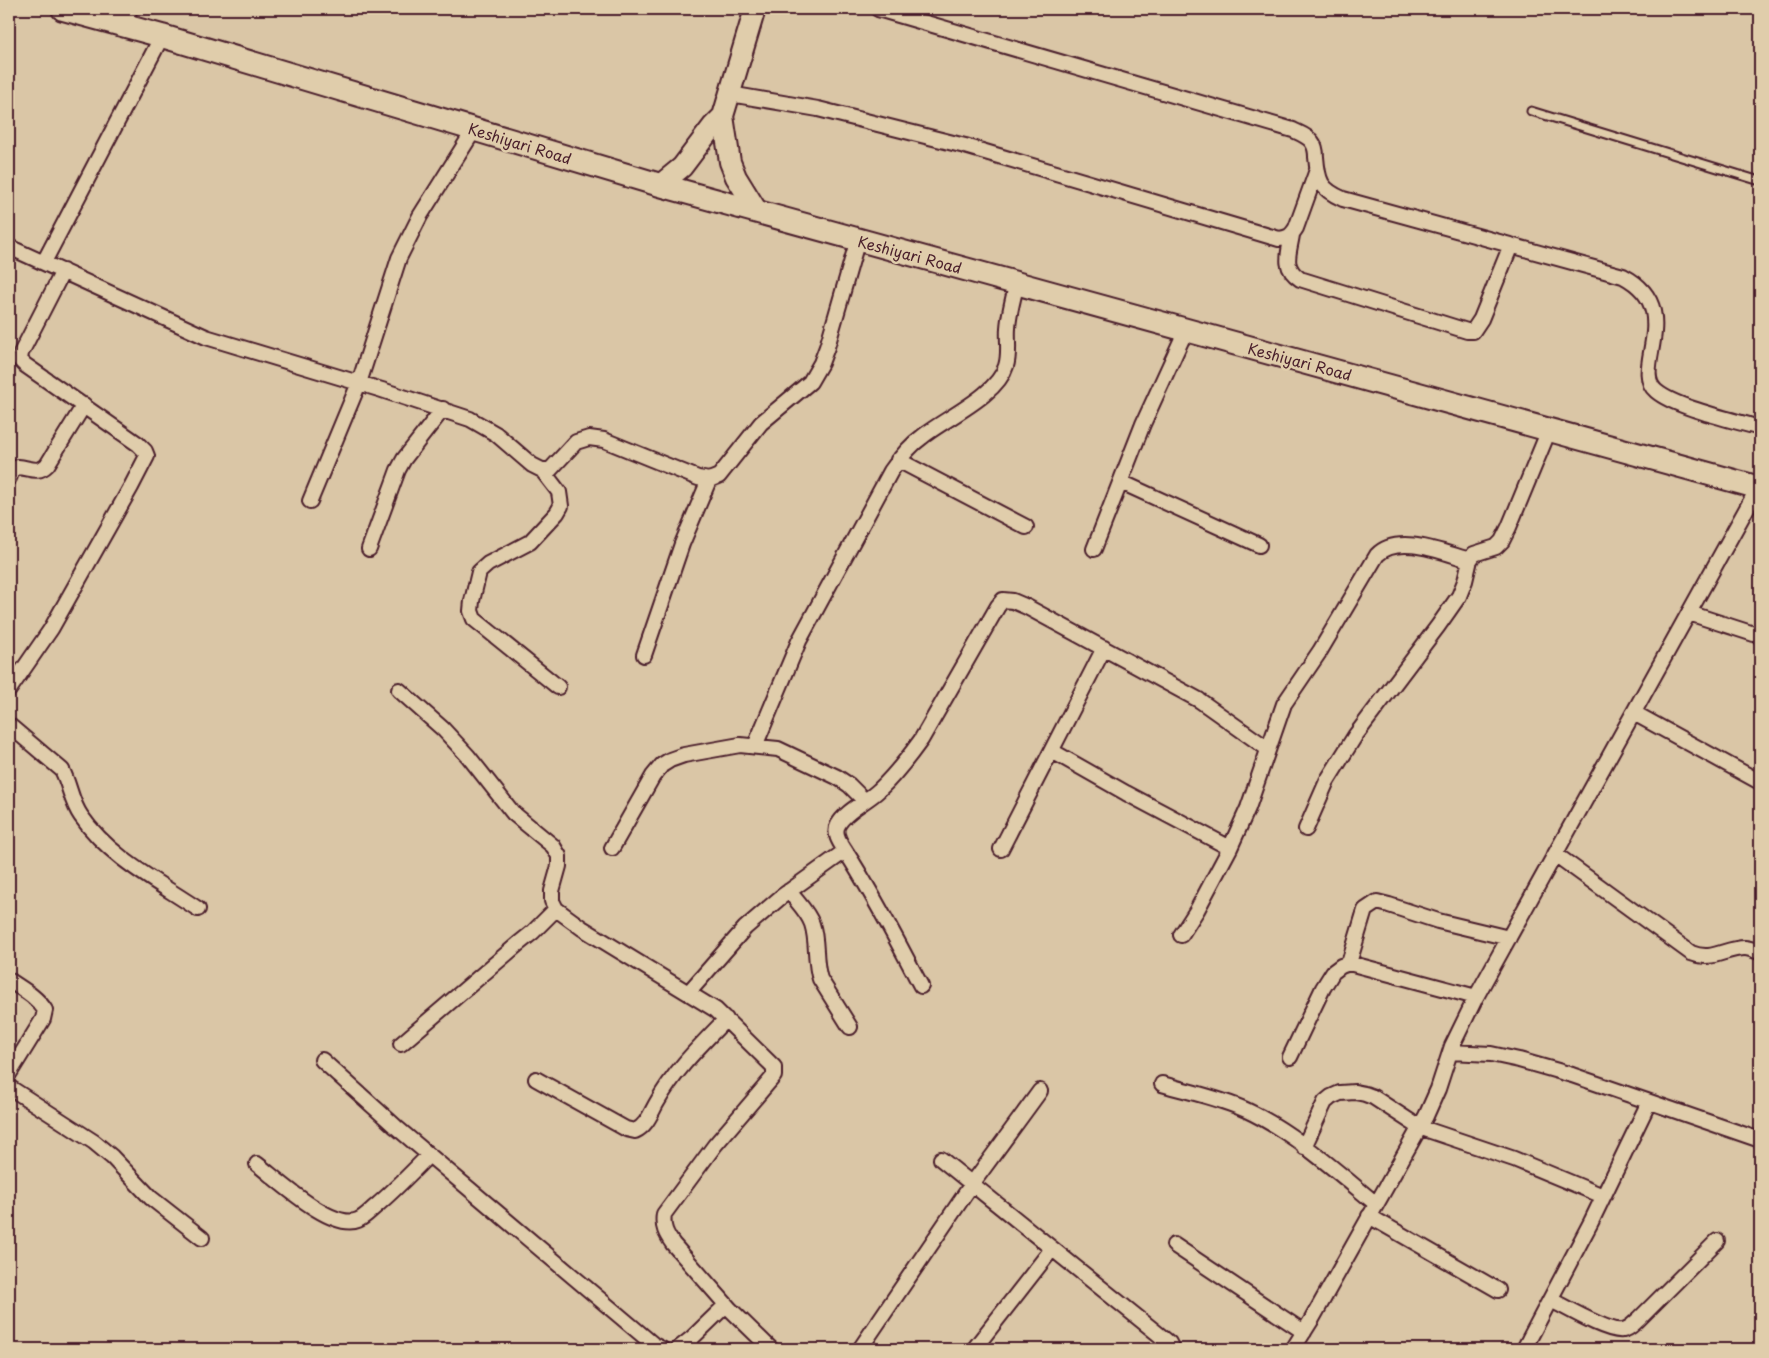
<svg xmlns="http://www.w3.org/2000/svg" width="1769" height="1358" font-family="'Playpen Sans',sans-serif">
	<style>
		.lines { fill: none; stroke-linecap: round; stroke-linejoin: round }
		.lane-casing { stroke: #4a1f2b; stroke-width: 11 }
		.street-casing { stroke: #4a1f2b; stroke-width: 18 }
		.secondary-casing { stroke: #4a1f2b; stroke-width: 24 }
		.primary-casing { stroke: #4a1f2b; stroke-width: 26 }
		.lane { stroke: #e0cdab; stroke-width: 7 }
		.street { stroke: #e0cdab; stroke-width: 14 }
		.secondary { stroke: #e0cdab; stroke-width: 20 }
		.primary { stroke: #e0cdab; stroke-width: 22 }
		.labels { text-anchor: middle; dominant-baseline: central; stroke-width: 5; stroke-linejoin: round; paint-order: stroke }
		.street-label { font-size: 15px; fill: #4a1f2b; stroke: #e0cdab }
	</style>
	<rect width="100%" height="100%" fill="#dac6a6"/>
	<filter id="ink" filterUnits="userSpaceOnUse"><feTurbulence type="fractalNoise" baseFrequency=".02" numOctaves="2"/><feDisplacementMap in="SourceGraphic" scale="10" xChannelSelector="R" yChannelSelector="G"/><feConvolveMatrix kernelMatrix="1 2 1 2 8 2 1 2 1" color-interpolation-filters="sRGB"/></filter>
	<g filter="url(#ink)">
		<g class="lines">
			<defs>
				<path id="lane" d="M1531 111 1760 181"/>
				<path id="street" d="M878 9 1293 130C1299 133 1308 136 1312 142 1315 146 1316 152 1316 157 1318 181 1320 189 1343 199L1623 276C1686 309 1630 369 1656 391 1676 408 1733 420 1760 428
					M127 27 129 9
					M730 94 818 109 965 146 1279 239C1288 238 1291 236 1296 228L1317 170
					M1292 235C1289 254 1282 267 1300 279L1467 331H1473L1481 319 1511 245
					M9 247 206 337 382 390 470 419 496 434 532 465 542 470H550L576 442 589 438 604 440 698 478 709 480 719 476 761 423 810 382 821 363 827 347 858 239
					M44 262 162 36
					M898 460 1026 527
					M542 470 559 492 561 506 557 513 530 542 488 564 479 572 472 601 471 611 474 619 558 687
					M9 478 12 471 18 467C30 468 38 474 47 465L84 405
					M1121 482 1259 545
					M310 501 359 383 399 258 420 216 474 130
					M369 549 398 470 404 459 443 409
					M1094 549 1143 424 1186 330
					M1689 613 1760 636
					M644 655 682 544 709 480
					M9 690 51 629 131 487 147 456 145 451 138 444 25 365 20 360 21 353 63 271
					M399 690 443 729 468 756 513 813 553 846 559 856V866L552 891V901L556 909 582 928 716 1010 774 1067V1076L715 1145 664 1214C662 1227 666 1234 673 1244L730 1309 771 1349
					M1634 713 1760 782
					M9 725 62 770C70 785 71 802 81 816 109 857 158 882 198 909
					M755 746 799 641 891 471C900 458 909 446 922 437 945 418 997 396 1006 366 1010 354 1007 341 1008 328 1009 313 1013 298 1017 283
					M1052 751 1126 793 1230 848
					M1306 829 1327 781 1355 736 1438 626 1459 596 1465 581 1470 560 1474 554 1496 547 1502 541 1509 527 1549 430
					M612 848 653 776 662 765 670 760 684 755 740 745 778 749 837 777 849 785 865 801
					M1001 849 1104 648
					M1555 854 1691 953C1713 962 1724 948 1745 948 1750 948 1755 951 1760 952
					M789 891C797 902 808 912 812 924 818 942 814 961 820 979L850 1027
					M1181 935 1197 910 1230 848 1248 808 1284 704 1320 651 1377 555C1398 533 1444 553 1470 560
					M1349 963 1365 910 1377 902 1389 905 1438 921 1509 938
					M9 980C22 989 36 996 45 1010L43 1019 9 1074
					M921 986C897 941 874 895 846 852 841 844 833 834 838 825 845 811 868 801 879 790 895 775 908 758 921 740L998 606 1003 600 1013 601 1027 607 1199 700 1268 749
					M689 992 745 928 781 897 845 851
					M401 1044 518 944 533 932 556 909
					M1450 1052 1491 1054 1519 1060 1572 1075 1760 1140
					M1290 1057 1323 988 1333 972 1341 966 1349 963 1476 997
					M322 1060 396 1127 654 1345 662 1349
					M536 1079 626 1129 635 1131C646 1126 650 1115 656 1104 675 1070 699 1047 726 1019
					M1162 1084C1189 1092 1220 1098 1246 1110 1292 1131 1336 1171 1375 1203
					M9 1087 94 1142 112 1157 151 1198 202 1238
					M1304 1147 1325 1102 1331 1097 1340 1093 1355 1092 1365 1094 1373 1097 1419 1127 1514 1159 1603 1196
					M941 1159 1157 1333 1169 1343 1172 1349
					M257 1164C278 1180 332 1231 358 1220 365 1217 371 1210 376 1206 395 1190 412 1172 429 1155
					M1369 1216 1498 1290
					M1174 1245 1304 1332
					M1551 1300C1565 1307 1609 1333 1623 1330 1630 1329 1634 1323 1639 1319L1717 1241
					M678 1349 692 1338 726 1305
					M860 1349 972 1184 1040 1091
					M974 1349 1052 1249
					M1293 1349 1312 1319 1426 1116 1438 1089 1452 1046 1476 997 1758 488
					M1524 1349 1591 1222 1649 1102"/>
				<path id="secondary" d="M723 116 730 162 736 177 757 211
					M660 185 682 167 713 126 723 116 755 9"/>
				<path id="primary" d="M63 9 162 36 660 185 1760 488"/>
			</defs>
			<use href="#lane" class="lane-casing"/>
			<use href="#street" class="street-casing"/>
			<use href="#secondary" class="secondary-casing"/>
			<use href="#primary" class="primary-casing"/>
			<use href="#lane" class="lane"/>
			<use href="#street" class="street"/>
			<use href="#secondary" class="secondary"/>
			<use href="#primary" class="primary"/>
		</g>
	</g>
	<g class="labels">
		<g class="street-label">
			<text transform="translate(520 143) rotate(17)">Keshiyari Road</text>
			<text transform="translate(910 254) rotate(15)">Keshiyari Road</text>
			<text transform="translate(1300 361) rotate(15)">Keshiyari Road</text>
		</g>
	</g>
	<rect width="1769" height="1358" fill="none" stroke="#e0cdab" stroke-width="30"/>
	<rect x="15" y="15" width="1739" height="1328" fill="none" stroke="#4a1f2b" stroke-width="2" filter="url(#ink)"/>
</svg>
